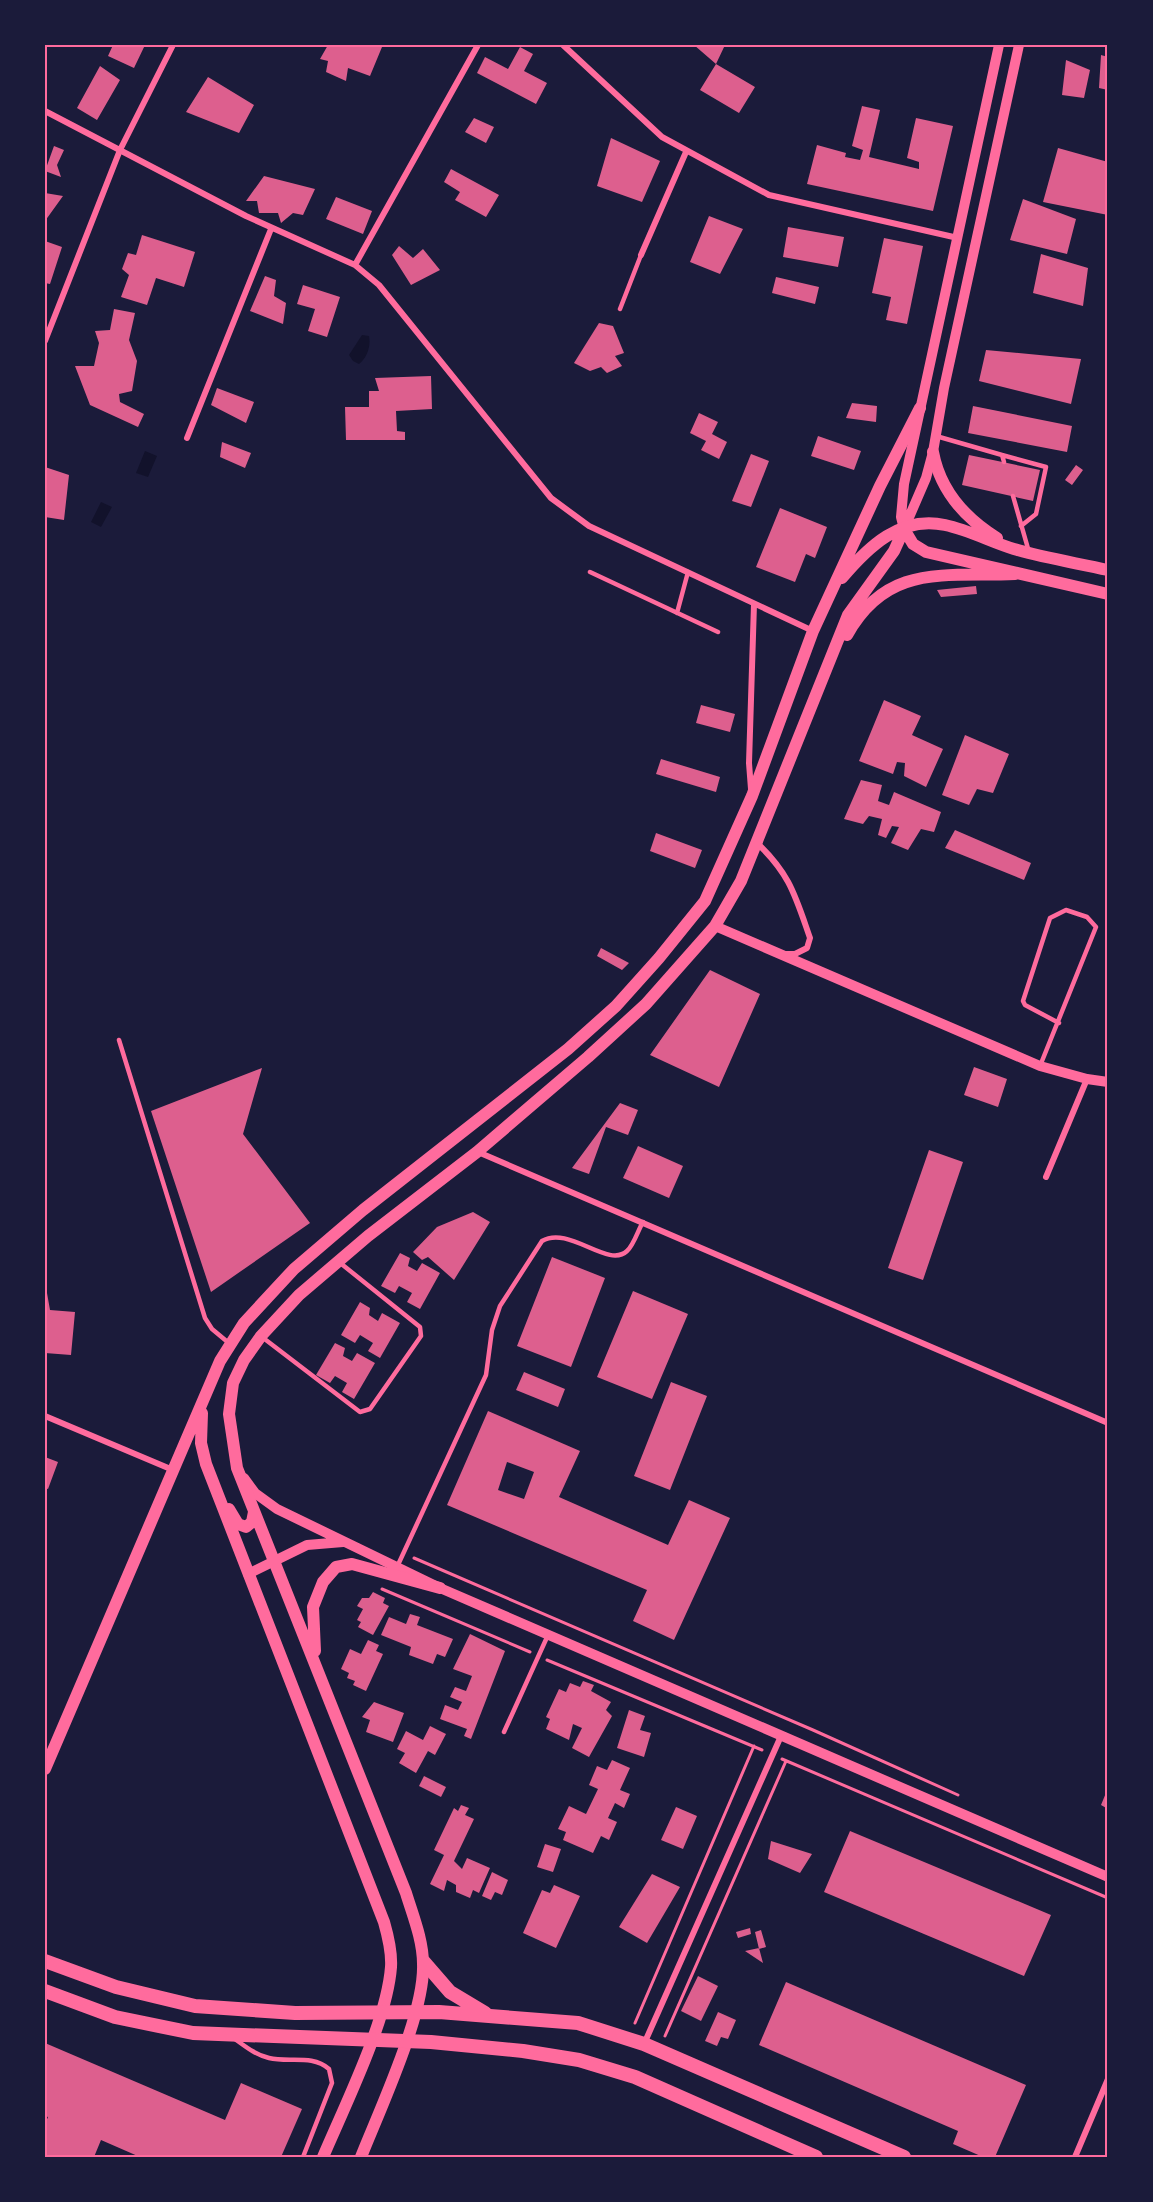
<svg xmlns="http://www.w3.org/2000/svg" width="1153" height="2202" font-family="'PT Sans',sans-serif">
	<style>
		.water { fill: #12122b }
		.building { fill: #dd5f8e; fill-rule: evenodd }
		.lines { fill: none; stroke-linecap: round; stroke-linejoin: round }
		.path { stroke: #ff6b9d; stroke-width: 3 }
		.service { stroke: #ff6b9d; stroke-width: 4.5 }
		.minor { stroke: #ff6b9d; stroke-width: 6 }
		.tertiary { stroke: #ff6b9d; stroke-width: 10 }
		.secondary { stroke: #ff6b9d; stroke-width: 12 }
		.primary { stroke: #ff6b9d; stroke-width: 14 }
		.neatline { fill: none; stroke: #ff6b9d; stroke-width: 2 }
	</style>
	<rect width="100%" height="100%" fill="#1b1b3a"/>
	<path class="water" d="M362 335 369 336C371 346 367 358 359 364L353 361 349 355Z
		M145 451 157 456 148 477 136 473Z
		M101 502 112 507 101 527 91 522Z"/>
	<path class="building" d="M113 45H145L134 68 108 56Z
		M328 45H379L382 47 370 76 348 68 346 81 326 72 328 61 320 59Z
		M694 45H725L716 64Z
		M520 47 533 54 524 71 547 83 536 104 477 73 485 57 508 69Z
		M1101 55 1108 57V90L1099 88Z
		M1066 60 1090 70 1084 98 1062 95Z
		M716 64 755 87 739 113 700 90Z
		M100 66 120 80 97 120 77 108Z
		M208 77 254 105 239 133 186 112Z
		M862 106 880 110 869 157 919 169V162L907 158 916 118 953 126 933 211 807 184 817 145 846 153 845 157 860 160 863 150 852 146Z
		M474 118 494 127 486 143 465 132Z
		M611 138 660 161 642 202 597 186Z
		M54 146 64 150 57 165 61 177 45 171Z
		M1058 148 1108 162V215L1043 202Z
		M451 169 499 195 486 217 455 200 460 192 444 182Z
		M264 176 315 189 303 215 293 213 281 223 278 213H259L257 201H246Z
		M45 193 63 196 45 221Z
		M336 197 372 211 363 234 326 219Z
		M1023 199 1076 219 1067 254 1010 240Z
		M709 216 743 229 720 274 690 262Z
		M788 227 844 237 838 267 783 257Z
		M142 235 195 252 184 287 156 278 147 305 121 297 129 275 122 269 128 253 136 255Z
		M884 238 923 246 907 324 886 320 891 297 872 293Z
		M45 241 62 247 50 284 45 283Z
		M399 246 413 258 423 249 440 270 411 285 392 255Z
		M1041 254 1088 268 1083 306 1033 293Z
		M265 276 276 280 274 296 286 303 283 324 250 311Z
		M776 277 819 287 815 304 772 293Z
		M303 285 340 297 327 337 308 331 315 309 297 304Z
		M114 309 135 313 129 340 137 361 132 391 119 394 120 402 144 414 138 427 90 405 75 366H94L99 343 95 331 110 330Z
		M599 323 613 326 624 353 615 356 622 366 607 373 601 367 590 371 574 363Z
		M986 350 1081 359 1071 404 979 381Z
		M431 376 432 409 396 411 397 431 405 432V440H346L345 407H369V391H379L375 378Z
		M217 388 254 402 246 423 211 405Z
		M852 403 877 406 876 422 846 418Z
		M973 406 1072 426 1067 452 968 433Z
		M699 413 718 422 712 434 727 442 719 459 701 450 706 441 690 433Z
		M818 436 861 451 854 470 811 456Z
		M222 442 251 453 245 468 220 457Z
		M751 454 769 461 751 507 732 501Z
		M969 455 1040 470 1033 501 962 485Z
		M1076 465 1083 470 1072 485 1065 480Z
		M45 467 69 475 64 520 45 517Z
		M780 508 827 527 815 558 806 554 795 582 756 567Z
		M976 586 977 594 941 597 937 590Z
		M884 700 921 716 912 735 943 749 926 787 904 776 905 763 897 762 893 774 859 761Z
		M701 705 735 714 730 732 696 723Z
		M965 735 1009 754 993 793 977 789 969 805 942 795Z
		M661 759 720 777 716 792 656 774Z
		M861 780 882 785 878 801 889 805 894 792 941 812 934 832 921 829 908 850 891 843 899 827 892 826 886 838 878 835 882 819 869 816 863 824 844 819Z
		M955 830 1031 863 1024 880 945 848Z
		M656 833 702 850 695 868 650 851Z
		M601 948 629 963 622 970 597 956Z
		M710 970 760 994 719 1087 650 1055Z
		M974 1067 1007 1079 998 1107 964 1095Z
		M262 1068 243 1134 310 1223 211 1292 151 1111Z
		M620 1103 638 1110 628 1135 606 1127 589 1174 572 1168Z
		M638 1146 683 1166 669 1198 623 1178Z
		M929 1150 963 1162 923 1280 888 1268Z
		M473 1212 490 1222 454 1280 428 1257 422 1260 413 1252 437 1227Z
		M400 1253 410 1258 408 1266 417 1271 422 1263 440 1273 420 1309 407 1302 412 1293 399 1286 395 1293 381 1286Z
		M552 1257 605 1278 571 1367 517 1346Z
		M633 1291 688 1314 652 1399 597 1377Z
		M45 1292 47 1293 50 1310 75 1312 71 1355 45 1353Z
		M360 1302 370 1308 369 1315 378 1321 382 1313 400 1323 380 1358 368 1351 373 1343 360 1335 355 1343 341 1335Z
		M335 1343 345 1348 343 1356 352 1361 357 1353 375 1363 354 1399 342 1392 347 1383 335 1376 330 1383 316 1375Z
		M524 1372 565 1389 558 1407 516 1390Z
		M671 1382 707 1396 670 1490 634 1476Z
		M488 1411 580 1451 559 1497 668 1545 689 1500 730 1518 674 1640 633 1621 647 1590 447 1505ZM507 1462 534 1472 524 1499 498 1490Z
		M45 1457 58 1462 48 1489 45 1488Z
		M373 1592 385 1598 383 1603 389 1606 373 1635 358 1627 361 1622 357 1620 363 1609 357 1606 362 1598H369Z
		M410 1614 420 1617 417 1625 453 1639 445 1657 437 1654 433 1664 409 1655 411 1647 381 1635 389 1617 406 1624Z
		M470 1634 505 1651 471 1739 464 1736 467 1729 440 1719 445 1705 458 1710 462 1702 450 1697 455 1687 466 1691 472 1676 453 1669Z
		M368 1640 379 1645 376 1651 383 1654 366 1691 353 1685 355 1681 347 1678 349 1673 341 1669 350 1649 361 1654Z
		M583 1681 594 1685 591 1691 611 1702 606 1710 612 1716 589 1757 572 1748 582 1728 573 1724 569 1740 546 1729 550 1719 546 1717 559 1689 566 1692 570 1683 580 1687Z
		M374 1702 404 1713 393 1742 366 1732 370 1720 362 1717Z
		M629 1710 645 1716 640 1730 651 1733 644 1757 617 1748Z
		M430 1726 446 1734 435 1755 428 1751 416 1773 399 1763 405 1753 397 1749 406 1731 423 1740Z
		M612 1760 630 1768 620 1790 630 1794 624 1808 615 1803 608 1818 617 1822 609 1840 601 1836 593 1853 563 1840 566 1832 558 1829 569 1806 586 1814 598 1789 589 1785 597 1766 607 1770Z
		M424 1776 446 1787 441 1797 419 1786Z
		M1108 1788V1809L1101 1805Z
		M461 1805 469 1808 465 1815 474 1819 454 1861 462 1869 467 1858 490 1868 479 1893 473 1890 470 1898 456 1892V1885L447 1880 444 1891 430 1884 444 1855 434 1850 454 1808 458 1811Z
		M676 1807 697 1816 683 1849 661 1840Z
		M850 1831 1051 1915 1024 1976 824 1892Z
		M771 1841 812 1854 800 1873 768 1859Z
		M545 1844 561 1849 553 1872 537 1867Z
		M492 1872 508 1880 502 1895 495 1892 491 1900 482 1896Z
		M652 1874 680 1887 647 1943 619 1927Z
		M554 1885 580 1896 556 1948 523 1933 542 1890 550 1893Z
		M750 1928 751 1934 738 1938 736 1932Z
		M761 1930 766 1947 759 1949 755 1932Z
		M759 1948 763 1963 745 1951Z
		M698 1976 718 1986 701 2021 681 2011Z
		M786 1982 1026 2085 995 2157H983L953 2144 958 2131 759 2045Z
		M718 2012 736 2020 728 2039 721 2037 717 2046 705 2041Z
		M45 2043 225 2120 241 2083 302 2109 281 2157H140L101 2140 94 2157H45V2124L48 2117 45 2116Z"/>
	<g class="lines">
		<path class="path" d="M414 1558 813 1730 958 1795
			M382 1589 530 1652
			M547 1660 762 1750
			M782 1759 1108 1898
			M635 2023 754 1746
			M665 2036 786 1761"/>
		<path class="service" d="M620 309 641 255
			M936 436 1002 455 1004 462
			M1002 455 1046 467 1036 514 1021 526
			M1013 496 1029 552
			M590 572 718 632
			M677 613 688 572
			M119 1040 205 1318 212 1329 230 1344
			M1040 1066 1096 927 1087 917 1066 910 1050 918 1023 1001 1025 1005 1059 1023
			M262 1337 360 1412 370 1409 421 1336 420 1327 339 1262
			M397 1567 486 1375 492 1330 500 1306 542 1241C569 1225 608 1269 627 1251 634 1245 638 1230 643 1222
			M504 1732 548 1635
			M235 2039C246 2047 256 2055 269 2058 289 2063 312 2054 329 2069L332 2083 303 2157"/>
		<path class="minor" d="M563 45 662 137 769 195 958 238
			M45 111 246 216 355 265 379 285 551 498 589 526 813 631
			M641 255 686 152
			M355 265 478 45
			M45 341 120 150 173 45
			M187 438 271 229
			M751 789 749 763 754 604
			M756 842C790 874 795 895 810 938L807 948 795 954H786
			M478 1152 1108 1423
			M1046 1177 1087 1079
			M45 1416 173 1470
			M644 2044 781 1736
			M1075 2157 1108 2079"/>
		<path class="tertiary" d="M904 529 926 478 933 452 944 388 1019 45
			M904 529 901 517 904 484 999 45
			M715 926 1040 1066 1087 1079 1108 1082
			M244 1478 255 1493 277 1509 440 1588 1108 1877
			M248 1574 307 1545 343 1542"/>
		<path class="secondary" d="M933 452C940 490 965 518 997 538
			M904 529 913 544 926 552 1108 594
			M842 578C868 547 901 515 945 525 969 530 991 542 1014 549 1044 558 1077 563 1108 570
			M847 635C887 563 944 577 1015 574
			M202 1413 201 1443 206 1464 384 1922C388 1936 392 1952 391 1967 387 2021 345 2105 323 2157
			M229 1509 238 1524 246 1527 252 1522 254 1512
			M315 1651 313 1607 323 1582 336 1567 352 1564 440 1588
			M45 1769 220 1361 244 1323 294 1269 363 1210 568 1049 616 1006 659 958 705 901 752 796 813 631 880 486 920 408
			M361 2157C380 2109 425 2013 423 1964 423 1940 413 1916 406 1893L237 1468 229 1414 233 1383 244 1360 261 1336 299 1295 368 1236 477 1152 588 1057 646 1004 715 926 741 881 848 615 894 551 904 529"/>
		<path class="primary" d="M45 1961 116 1987 195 2006 295 2013 439 2012 578 2023 644 2044 904 2157
			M424 1962 450 1992 485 2013
			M45 1991 115 2017 193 2033 431 2042 523 2051 579 2060 635 2077 816 2157"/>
	</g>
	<rect width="1153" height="2202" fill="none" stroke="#1b1b3a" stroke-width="93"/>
	<rect x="46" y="46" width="1060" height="2110" class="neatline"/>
</svg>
